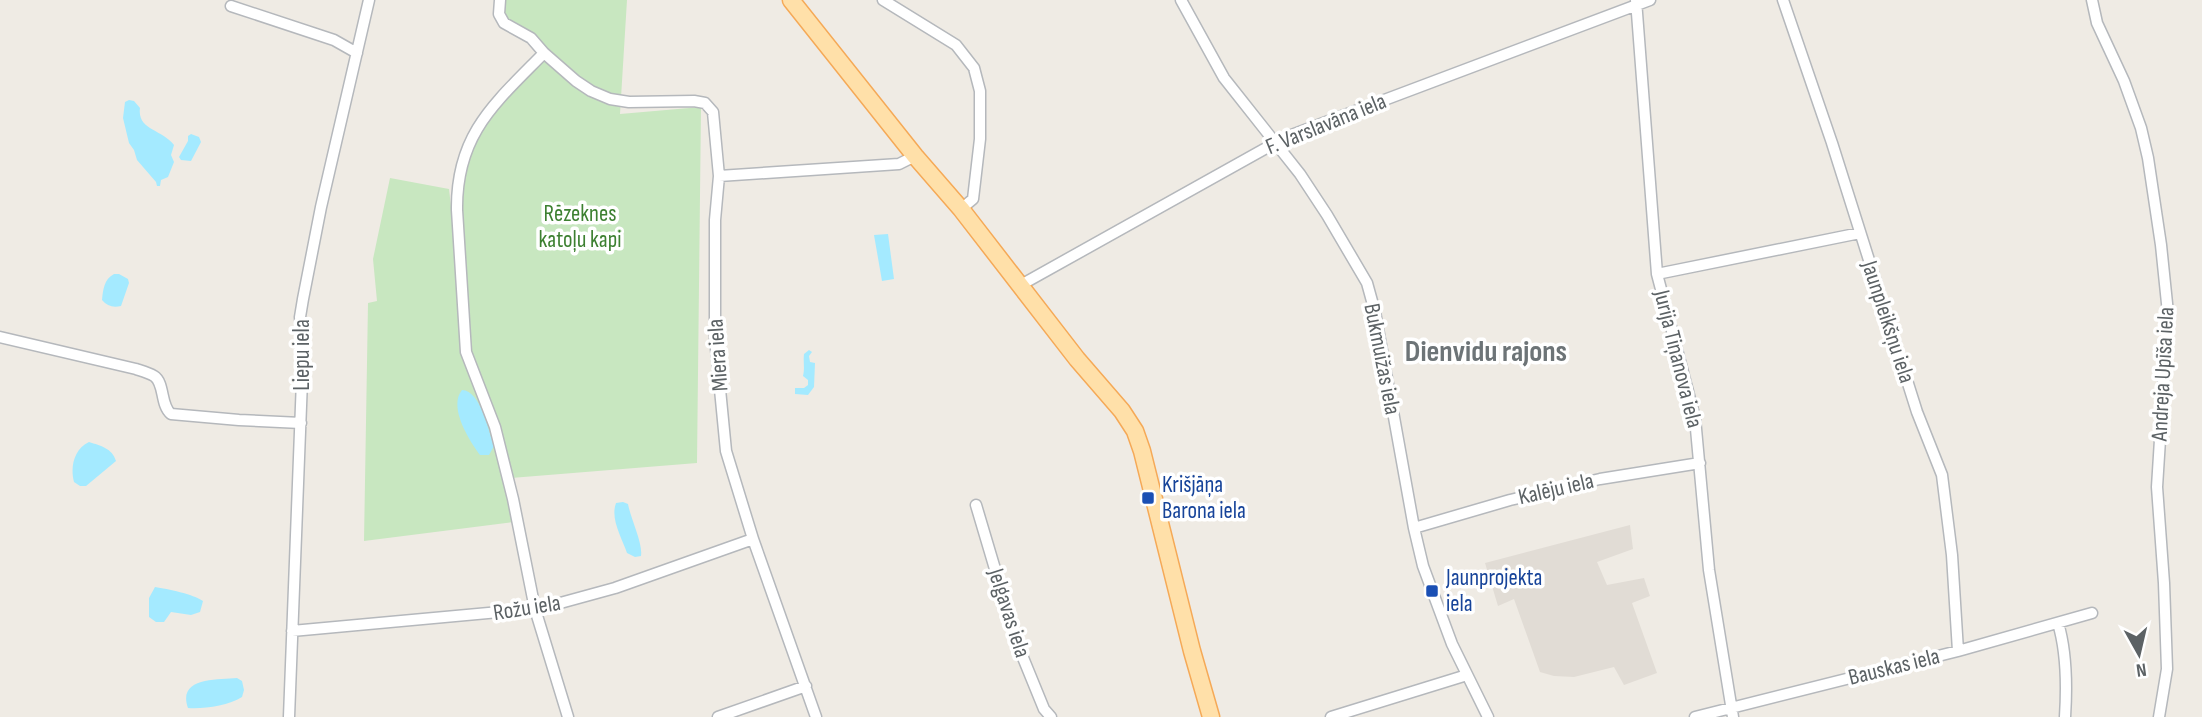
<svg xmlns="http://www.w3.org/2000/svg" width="2202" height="717" font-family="'Sofia Sans Condensed',sans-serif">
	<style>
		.education { fill: #e1dcd5 }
		.green { fill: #c8e7c0 }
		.water { fill: #a4eaff }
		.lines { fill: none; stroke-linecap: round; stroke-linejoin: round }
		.street-casing { stroke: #b5b8bc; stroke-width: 13 }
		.primary-casing { stroke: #f5a957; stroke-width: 19 }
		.street { stroke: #fff; stroke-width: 10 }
		.primary { stroke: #ffe0a9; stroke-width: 16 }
		.transit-dot { fill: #1a4fb4; stroke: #fff; stroke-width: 2.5 }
		.labels { text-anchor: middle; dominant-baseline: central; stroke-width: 7; stroke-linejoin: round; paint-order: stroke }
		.street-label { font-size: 23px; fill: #5c6265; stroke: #fff }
		.park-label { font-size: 23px; fill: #3d8031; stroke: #fff }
		.transit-label { font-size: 23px; fill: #164399; stroke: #fff; text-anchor: start }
		.district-label { font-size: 30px; font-weight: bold; fill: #6d7477; stroke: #fff }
	</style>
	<rect width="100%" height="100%" fill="#efebe4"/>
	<path class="education" d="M1630 525 1633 549 1597 562 1607 585 1644 578 1650 596 1632 603 1657 673 1624 685 1614 667 1574 677 1554 676 1540 672 1514 599 1498 606 1485 563Z"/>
	<path class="green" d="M505 0H627L620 114 701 107 697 463 511 478 473 370 468 330 463 254 462 178 476 138 487 115 535 65 544 44 504 16Z
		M390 178 449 189 456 249 462 356 491 433 513 522 364 541 368 303 377 301 373 259Z"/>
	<path class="water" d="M129 100 134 101 140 108C137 130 162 129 174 145L171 155 174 162 168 177 161 180 160 186H157L156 182 137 160 134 150 129 143 123 118 125 102Z
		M191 134 199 137 201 142 191 161 181 160 179 157 188 141V136Z
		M888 234 894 279 882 281 874 235Z
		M114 274H119L128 279 129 283 121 306C113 308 107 306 102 300 103 290 104 279 114 274Z
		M809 350 812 352 809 356 810 362 815 363 814 387 808 395 795 394V388H804L808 385V380L803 376C805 368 803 362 804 354Z
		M462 390C481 391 488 430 494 446L489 455H480C469 440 448 407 462 390Z
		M89 442C101 446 112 448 116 461L86 486H80L74 482C70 467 74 449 89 442Z
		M623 502 628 504C631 520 643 543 641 556L635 557 627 553C622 538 610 519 616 503Z
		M155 587C168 589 193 594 203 601L200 612 191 615 171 612 164 622H156L149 617V598Z
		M237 678 242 681 244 690 242 697C228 706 204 709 188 708 177 677 217 680 237 678Z"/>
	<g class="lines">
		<defs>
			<path id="street" d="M500 0 499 14 504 23 531 38 544 53 576 81 591 91 610 99 629 102 694 101 705 103 713 112 719 176
				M883 0 956 45 974 68 980 91V139L973 199 961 209
				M1181 0 1224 78 1300 174 1327 215 1367 283 1375 312 1414 528 1423 566 1452 644 1488 717
				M1636 0 1657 274 1695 418 1709 570 1733 717
				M1783 0 1832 143 1917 412 1942 475 1952 555 1958 651
				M2092 0 2097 23 2124 81 2141 128 2148 158 2161 245 2168 313 2157 487 2164 583 2167 669 2159 717
				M231 6 334 40 357 53
				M544 53C495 103 456 134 457 210L466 352 495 427 513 499 535 609 568 717
				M1657 274 1860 233
				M1019 286 1286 137 1650 0
				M0 337 136 369C142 371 149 373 154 376 165 383 160 405 171 414L239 420 301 423
				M976 505 1017 643 1044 709 1051 717
				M1414 528 1510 500 1600 479 1700 463
				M2058 623C2067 653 2067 686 2065 717
				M292 631 542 608 615 588 753 539
				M289 717 303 354 300 317 303 299 321 207 369 0
				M718 717 806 686
				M816 717 753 539 726 451 715 338V220L719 176 899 164 915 156
				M1331 717 1467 675
				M1695 717 1958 651 2092 613"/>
			<path id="primary" d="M791 0 915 156 961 209 1077 359 1122 411 1135 431 1142 451 1192 651 1211 717"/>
		</defs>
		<use href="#street" class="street-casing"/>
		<use href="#primary" class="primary-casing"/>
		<use href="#street" class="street"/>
		<use href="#primary" class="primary"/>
	</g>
	<g class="transit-dot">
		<rect x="1141" y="491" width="14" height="14" rx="3.5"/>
		<rect x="1425" y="584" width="14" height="14" rx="3.5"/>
	</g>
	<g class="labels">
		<g class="street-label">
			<text transform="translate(1326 124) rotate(-22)">F. Varslavāna iela</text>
			<text transform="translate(1888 322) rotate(72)">Jaunpleikšņu iela</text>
			<text transform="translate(302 355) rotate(-90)">Liepu iela</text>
			<text transform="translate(718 355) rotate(-94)">Miera iela</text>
			<text transform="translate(1382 359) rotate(79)">Bukmuižas iela</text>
			<text transform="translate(1678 359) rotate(76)">Jurija Tiņanova iela</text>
			<text transform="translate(2163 374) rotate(-87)">Andreja Upīša iela</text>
			<text transform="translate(1556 489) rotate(-13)">Kalēju iela</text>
			<text transform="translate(527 608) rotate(-9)">Rožu iela</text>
			<text transform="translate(1009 613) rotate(72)">Jelgavas iela</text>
			<text transform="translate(1894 667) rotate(-14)">Bauskas iela</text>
		</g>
		<g class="park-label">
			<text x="580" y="214">Rēzeknes<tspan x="580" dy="26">katoļu kapi</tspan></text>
		</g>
		<g class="transit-label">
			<text x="1162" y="485">Krišjāņa<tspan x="1162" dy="26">Barona iela</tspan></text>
			<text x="1446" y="578">Jaunprojekta<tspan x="1446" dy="26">iela</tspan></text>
		</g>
		<g class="district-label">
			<text x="1486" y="352">Dienvidu rajons</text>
		</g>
	</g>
	<g transform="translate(2139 654) rotate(172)" stroke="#ffffff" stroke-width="5" paint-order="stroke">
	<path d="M0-5L12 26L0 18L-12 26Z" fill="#5c6265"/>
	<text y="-10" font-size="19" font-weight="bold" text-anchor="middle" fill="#5c6265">N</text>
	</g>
</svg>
